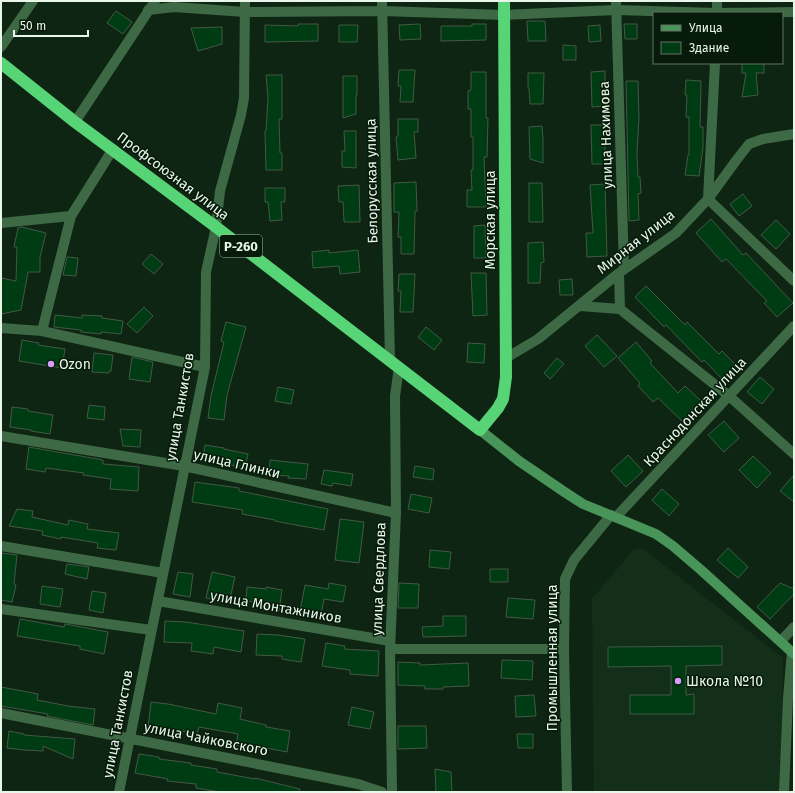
<svg xmlns="http://www.w3.org/2000/svg" width="795" height="793" font-family="'Fira Sans',sans-serif">
	<style>
		.built { fill: #132f19 }
		.building { fill: #003c13; stroke: #425945 }
		.lines { fill: none; stroke-linecap: round; stroke-linejoin: round }
		.street { stroke: #3d6a45; stroke-width: 10 }
		.secondary { stroke: #499559; stroke-width: 10 }
		.highway { stroke: #57d475; stroke-width: 12 }
		.poi-dot { fill: #d59cfb; stroke: #061b0a; stroke-width: 1.5 }
		.labels { text-anchor: middle; dominant-baseline: central; stroke-width: 3; stroke-linejoin: round; paint-order: stroke }
		.shield { fill: #061b0a; stroke: #a5b5a7; stroke-width: 1 }
		.shield-label { font-size: 13px; font-weight: bold; fill: #e9f7ea }
		.street-label { font-size: 14px; fill: #e9f7ea; stroke: #061b0a }
		.poi-label { font-size: 14px; fill: #e9f7ea; stroke: #061b0a; text-anchor: start }
	</style>
	<rect width="100%" height="100%" fill="#0f2513"/>
	<path class="built" d="M642 548 783 658 781 792H594L592 599 634 549Z"/>
	<path class="building" d="M116 11 132 22 123 34 107 23Z
		M527 21H545L546 41H528Z
		M298 24H318V41L265 42V25L298 26Z
		M420 24 421 39 400 40 399 25Z
		M472 24H486V40L441 41V26H472Z
		M624 24H637V39H625Z
		M339 25H358L357 42H339Z
		M600 25 601 41 589 42 588 26Z
		M222 27V44L198 51 191 28Z
		M563 45 576 46V60H563Z
		M742 63H764V73H756L758 95 742 97 746 73H742Z
		M399 70H415L413 102H400L401 86H398Z
		M605 71V106L592 107 591 72Z
		M471 72H486V118H488L487 157H484L486 207H467V190H472L471 170H473V137H471V109H468V91L471 90Z
		M528 73H544L543 104H530L529 88H528Z
		M266 75H282V119H279L280 153H282V170H266L265 131H266L268 98Z
		M343 76H357V95H356V114L343 118Z
		M686 80 701 81 700 127H703V148L699 176 685 175 688 155H689V117H686L687 95H685Z
		M626 81H638L639 118 637 153 638 177H640L641 193 638 194 639 220 629 221Z
		M398 119H418V132H414L416 158 398 160 396 137 398 136Z
		M591 125H605V164H592Z
		M542 126 543 139V163L530 159 529 127Z
		M344 131H356V168L342 167V151H345Z
		M416 182 417 211H415L414 254H401V237H398L399 212H394V183Z
		M529 183H542L543 222H529Z
		M605 184 607 256 587 257 586 233H593L590 185Z
		M359 185 360 222H344L343 202H339L338 186Z
		M265 188H285V202H281L282 220 270 221 268 202H265Z
		M743 194 752 206 739 216 730 204Z
		M711 219 743 255 746 253 793 303 777 317 764 303 767 301 726 259 722 262 696 233Z
		M776 220 790 234 776 249 761 235Z
		M485 225 486 258H474V226Z
		M22 227 46 233 40 257V272H28L21 310 1 314V278L16 281 17 247H14L18 228Z
		M543 242 544 262 541 263 540 283H528V243Z
		M329 250V253L358 250 360 272 340 274 339 266 313 268 312 252Z
		M151 254 163 264 154 274 142 264Z
		M67 257 78 258 76 276 63 275Z
		M471 273H486L487 315 473 316Z
		M399 274H415L413 312H400L401 291H398Z
		M572 279 573 295H560L559 280Z
		M646 286 685 325 687 322 719 354 722 351 737 366 723 380 704 360 702 362 666 325 664 327 635 297Z
		M144 307 153 316 137 333 127 324Z
		M55 315 82 318V315L102 316V318L123 321 121 334 101 332V334L81 332V330L54 327Z
		M226 322 246 327 227 395 224 420 208 418 211 396 224 342 221 341Z
		M426 327 442 340 434 350 418 337Z
		M597 335 617 356 604 367 585 346Z
		M22 340 39 343 38 345 65 349 62 368 19 361Z
		M636 342 652 361 650 363 678 393 685 386 701 401 682 421 658 398 653 402 638 386 640 383 618 358Z
		M468 343 485 344 484 363 467 362Z
		M94 353 113 355 111 371H109V373L92 372Z
		M132 357 153 362 150 382 129 379Z
		M557 358 564 364 550 379 544 373Z
		M760 377 774 389 762 404 747 392Z
		M278 387 294 390 291 404 275 401Z
		M89 405 105 407 104 420 87 418Z
		M12 407 28 409V411L53 415 50 434 31 431V430L10 427Z
		M724 421 739 438 724 452 708 435Z
		M120 429 141 430 140 447 123 446Z
		M205 445 224 448V449L248 454 245 468 231 465V462L203 458Z
		M29 447 103 460V464L139 467 138 491 110 489 111 479 83 475 84 473 46 468 45 472 26 469Z
		M628 455 643 471 626 487 611 471Z
		M753 456 771 473 757 488 739 470Z
		M270 460 308 464 306 479 288 478 289 476 269 475Z
		M415 466 434 469 433 480 413 477Z
		M324 470 353 474 351 486 333 483 332 486 321 484Z
		M794 475V502L780 491Z
		M195 482 239 488V491L328 509 324 530 296 525 275 521V520L242 514 243 510 192 502Z
		M662 489 679 504 669 516 652 500Z
		M411 494 432 498 429 513 408 509Z
		M17 509 33 511 32 517 68 525 69 520 88 524 87 529 119 533 116 550 97 548 98 543 61 537V539L42 535 43 531 9 526Z
		M340 519 364 522 359 563 335 560Z
		M728 548 748 567 738 578 717 560Z
		M430 550 451 552 449 569 429 567Z
		M1 553 17 555 14 584 16 585 12 602 1 600Z
		M67 564 89 567 87 579 65 574Z
		M490 569H508V582H490Z
		M178 572 193 574 190 597 173 594Z
		M212 572 235 577 229 603 206 598Z
		M329 583 346 586 343 602 324 599 321 615 300 611 305 585 328 589Z
		M399 583 419 584 418 608H398Z
		M780 583 794 589V594L770 619 757 607Z
		M42 586 63 589 60 607 40 604Z
		M247 587 266 589V587L282 590 279 611 263 610 264 608 258 607V602L246 601Z
		M92 591 106 593 103 613 89 610Z
		M508 598 535 600 533 619 506 617Z
		M443 616H466V636L423 637 422 627 443 626Z
		M20 619 64 627 65 624 108 632 104 654 80 649V646L17 636Z
		M165 621 186 622 244 631 241 652 214 647 213 654 191 651 192 643 164 642Z
		M257 634 278 635 305 639 301 662 282 659V656L256 655Z
		M326 643 345 646 344 649 379 651 378 676 350 674V670L322 666Z
		M722 646V665L686 666V695L694 694V714H630V695H671V666L608 667V647Z
		M502 660 533 661 532 680 501 678Z
		M398 662 420 663V665L468 663 469 686 443 687V689H425V686L398 685Z
		M1 687 38 694 37 700 68 706 95 709 93 725 47 716 48 714 1 706Z
		M534 695 536 716 516 717 515 696Z
		M151 702 168 704 216 714 218 703 242 708 240 719 266 725V727L290 731 287 752 261 747 260 750 236 745 238 734 199 727 197 734 167 728V730L148 728Z
		M352 707 374 712 370 729 348 725Z
		M398 726H426L427 748 398 749Z
		M9 731 24 734V735L75 739 73 759 43 746V751L24 750 7 748Z
		M517 734H533V748H518Z
		M139 754 159 757V759L191 763V765L217 769V772L255 779V778L300 789 299 792H220L196 788V784L167 781 168 779 135 773Z
		M435 769 451 772 452 792H436Z"/>
	<g class="lines">
		<path class="street" d="M382 1 390 360
			M616 1 624 269
			M717 1V13
			M148 10 174 7 245 12 382 11 504 15 616 10 717 13 794 12
			M1 47 33 1
			M715 63 708 199 794 281
			M75 122 155 1
			M1 223 71 216
			M619 273 620 309
			M580 306 620 309
			M620 309 729 396 794 454
			M1 328 42 331 205 367
			M42 331 71 216 113 149
			M506 358 538 339 619 273 676 233 708 199 738 158 749 144 763 139 794 134
			M1 436 184 466 396 513
			M616 517 794 326
			M1 546 163 573
			M158 601 390 641
			M1 609 151 630
			M781 641 794 627
			M390 649H564
			M1 713 358 784 382 792
			M119 792 205 367 206 272 216 227 220 191 241 115 244 98 245 1
			M392 792 390 649 396 513 395 396 399 367
			M567 792 564 649 565 579 574 560 611 515
			M784 792 788 698 792 651"/>
		<path class="secondary" d="M480 430 519 461 563 491 583 504 656 534 673 546 701 570 794 654"/>
		<path class="highway" d="M1 63 75 122 216 227 480 430 498 408 503 399 506 377 504 1"/>
	</g>
	<g class="poi-dot">
		<circle cx="51" cy="364" r="4"/>
		<circle cx="678" cy="681" r="4"/>
	</g>
	<g class="labels">
		<rect class="shield" x="220" y="235" width="42" height="22" rx="3"/>
		<g class="shield-label">
			<text x="241" y="246">Р-260</text>
		</g>
		<g class="street-label">
			<text transform="translate(606 135) rotate(-92)">улица Нахимова</text>
			<text transform="translate(173 176) rotate(37)">Профсоюзная улица</text>
			<text transform="translate(372 181) rotate(-91)">Белорусская улица</text>
			<text transform="translate(490 220) rotate(-90)">Морская улица</text>
			<text transform="translate(636 242) rotate(-38)">Мирная улица</text>
			<text transform="translate(180 407) rotate(-80)">улица Танкистов</text>
			<text transform="translate(695 412) rotate(-47)">Краснодонская улица</text>
			<text transform="translate(237 464) rotate(13)">улица Глинки</text>
			<text transform="translate(379 579) rotate(-88)">улица Свердлова</text>
			<text transform="translate(276 607) rotate(10)">улица Монтажников</text>
			<text transform="translate(552 658) rotate(-90)">Промышленная улица</text>
			<text transform="translate(118 724) rotate(-79)">улица Танкистов</text>
			<text transform="translate(206 739) rotate(11)">улица Чайковского</text>
		</g>
		<g class="poi-label">
			<text x="59" y="364">Ozon</text>
			<text x="686" y="681">Школа №10</text>
		</g>
	</g>
	<rect width="795" height="793" fill="none" stroke="#e9f7ea" stroke-width="4"/>
	<rect x="653" y="12" width="130" height="52" fill="#061b0a" stroke="#617364"/>
	<rect x="661" y="25" width="20" height="6" fill="#499559" stroke="#617364"/>
	<text x="689" y="32" font-size="12" fill="#e9f7ea">Улица</text>
	<rect x="661" y="42" width="20" height="12" fill="#003c13" stroke="#617364"/>
	<text x="689" y="52" font-size="12" fill="#e9f7ea">Здание</text>
	<path d="M14 30v6h74v-6" fill="none" stroke="#e9f7ea" stroke-width="2"/>
	<text x="20" y="30" font-size="12" fill="#e9f7ea" stroke="#061b0a" stroke-width="3" paint-order="stroke">50 m</text>
</svg>
